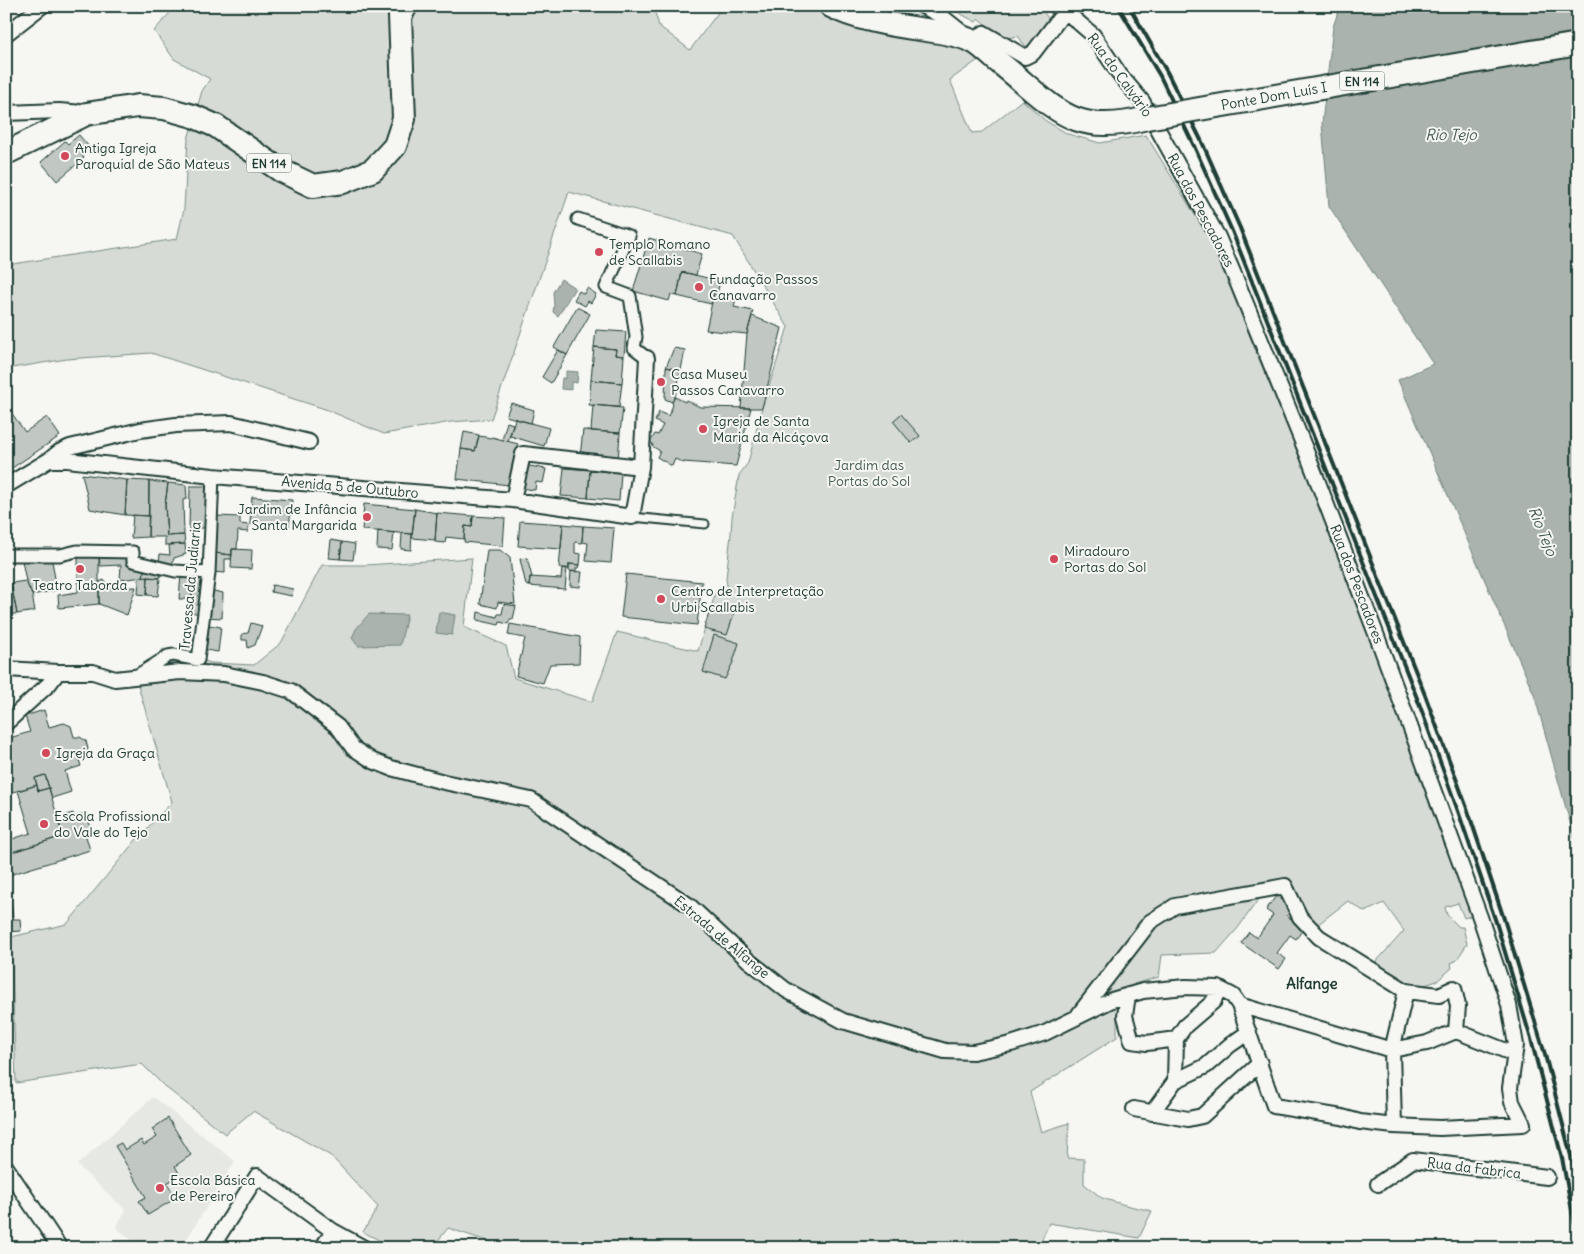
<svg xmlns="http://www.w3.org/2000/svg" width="1584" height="1254" font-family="Delius,sans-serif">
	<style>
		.built { fill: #e6e8e4 }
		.green { fill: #d6dbd6; stroke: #7a8c85 }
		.water { fill: #aab3ae; stroke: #72847d }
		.building { fill: #c1c8c3; stroke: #1f3d34 }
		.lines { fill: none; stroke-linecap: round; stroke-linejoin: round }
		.service-casing { stroke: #1f3d34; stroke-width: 11 }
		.pedestrian-casing { stroke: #1f3d34; stroke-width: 15 }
		.minor-casing { stroke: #1f3d34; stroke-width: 18 }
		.primary-casing { stroke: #1f3d34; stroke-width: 26 }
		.service { stroke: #f6f6f2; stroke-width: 7 }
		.pedestrian { stroke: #f6f6f2; stroke-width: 11 }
		.minor { stroke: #f6f6f2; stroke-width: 14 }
		.primary { stroke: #f6f6f2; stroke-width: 22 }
		.rail { stroke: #1f3d34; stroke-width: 4 }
		.primary-bridge-casing { stroke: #1f3d34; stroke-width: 26; stroke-linecap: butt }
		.primary-bridge { stroke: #f6f6f2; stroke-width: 22 }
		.poi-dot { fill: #d1495b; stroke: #f6f6f2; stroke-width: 2 }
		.labels { text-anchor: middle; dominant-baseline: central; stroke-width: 4; stroke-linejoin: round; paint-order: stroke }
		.shield { fill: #f6f6f2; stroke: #60746d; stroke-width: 1 }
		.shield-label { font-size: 12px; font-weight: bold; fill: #1f3d34 }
		.street-label { font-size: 14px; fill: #1f3d34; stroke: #f6f6f2 }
		.poi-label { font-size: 14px; fill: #1f3d34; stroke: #f6f6f2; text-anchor: start }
		.park-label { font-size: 14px; fill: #445d54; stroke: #f6f6f2 }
		.water-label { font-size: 15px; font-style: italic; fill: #425a52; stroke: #f6f6f2 }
		.neighbourhood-label { font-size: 15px; font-weight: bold; fill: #1f3d34; stroke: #f6f6f2 }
	</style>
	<rect width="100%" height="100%" fill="#f6f6f2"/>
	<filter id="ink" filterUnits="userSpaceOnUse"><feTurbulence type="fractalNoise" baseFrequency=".02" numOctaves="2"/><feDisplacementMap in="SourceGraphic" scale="10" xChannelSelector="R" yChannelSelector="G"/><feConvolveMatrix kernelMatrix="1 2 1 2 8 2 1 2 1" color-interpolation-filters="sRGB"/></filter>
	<g filter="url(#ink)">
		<path class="built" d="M153 1097 235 1161 181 1248H141L116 1227 126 1210 77 1165Z"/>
		<path class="green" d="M176 6H653L659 26 690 50 723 6H821L957 41 981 58 950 80 972 133 982 132 1022 100 1046 121 1068 134 1100 143 1146 135 1233 277 1476 914 1464 918 1458 903 1445 907 1447 915 1459 927H1463L1467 944 1456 961 1451 963 1452 968 1437 981 1416 988 1374 964 1404 931 1384 903 1365 912 1348 901 1317 925 1306 917 1295 889 1265 890 1238 928 1216 953 1162 955 1159 977 1134 984 1117 1014V1037L1030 1092 1041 1132 1069 1123 1067 1158 1084 1159V1184L1102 1198 1125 1205 1152 1211 1139 1238 1049 1223 1038 1248H508L448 1228 432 1248H395L363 1232 378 1207 331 1156 253 1111 225 1134 164 1086 142 1064 16 1083 11 937 67 924 136 840 172 802 138 685 163 649 211 663 254 665 281 643 322 565H366L472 558 464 627 506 646 514 678 592 702 617 632 698 651 716 591 726 590 727 586 726 578 731 534 732 517 739 475 748 463 762 408 788 327 733 236 569 192 491 419 451 422 384 434 325 409 151 353 67 359 6 369V265L177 239 184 209 188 139 202 91 210 79 174 59 154 31Z
			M1039 6 1051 22 1030 46H1025L1018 36 1004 39 979 19 976 22 948 7Z"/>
		<path class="water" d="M1340 6H1578V851L1534 694 1398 380 1433 364 1329 206 1322 123 1333 27Z
			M561 279 575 288 558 316 553 312 554 306 553 292Z
			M566 371 578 372 577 383 571 382V390L561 389 562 378H566Z
			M439 612 455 615 452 635 436 633Z
			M369 614 407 615 400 645 358 646 352 638 356 629Z"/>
		<path class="building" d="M79 135 89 147 81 154 84 158 57 181 41 162 65 141 68 144Z
			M649 238 702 254 696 275 682 272 677 296 671 294 669 301 633 291Z
			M682 272 720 281 717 294 714 293 711 304 677 296Z
			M587 288 596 294 591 303 588 301 585 306 574 300 579 291 584 294Z
			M714 293 736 298 734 307 753 311 747 334 706 330Z
			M577 307 590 314 567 355 554 347Z
			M752 316 782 328 762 408H741L747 334Z
			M596 330 626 332 624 356 615 355 616 349 594 347Z
			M594 347 616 349 615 355 624 356 622 383 591 380Z
			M674 348 685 350 681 370 666 367Z
			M558 350 567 355 551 383 542 377Z
			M666 367 681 370 675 397 672 402 665 399Z
			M591 380 622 383 619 407 589 405Z
			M675 397 685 402 686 400 700 407 751 408 736 466 684 462V463L675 459 672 466 657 457 660 451 652 446 653 444 650 442 655 434 658 435 663 425 655 421 659 412 668 416 673 405 672 402Z
			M511 403 534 410 531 423 506 416Z
			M6 405 25 432 47 417 60 436 6 472Z
			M593 405 623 408 620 433 591 431Z
			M901 414 920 436 911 443 893 421Z
			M515 419 549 428 544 446 510 436Z
			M507 422 513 424 508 441 502 440Z
			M583 430 620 433 618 461 580 457Z
			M464 432 479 435 475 451 461 449Z
			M479 436 491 438 492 437 518 444 509 485 457 479 461 449 475 451Z
			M524 465 546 469 543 483 536 482 535 490 520 488Z
			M564 468 590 470 588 498 561 496Z
			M590 470 621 473 619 501 588 498Z
			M82 474 127 480 125 515 90 509Z
			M127 480 149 481V516L125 515Z
			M149 481 168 483 165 505 167 536 184 535 185 544 165 545V537H148Z
			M168 483 186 485 187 499 183 500 184 535 167 536 165 505Z
			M190 486H210L208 527 189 530Z
			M252 497 292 500 289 527 250 524Z
			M364 504 415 509 412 534 362 530Z
			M415 509 437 513 435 540 412 538Z
			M437 513 473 516 472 527 465 526 464 539 446 537 445 543 435 542Z
			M133 515 149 516 148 537 131 538Z
			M216 516 240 517V524L249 525 248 532 238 531 237 549H232V555L214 553Z
			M473 516 505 518 503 546 464 542 465 526 472 527Z
			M520 521 563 524 561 549 518 546Z
			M563 524 583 526 582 543 575 542V553L581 554 580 565 569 564V569L559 568Z
			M583 526 614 528 611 563 586 561 588 543 582 542Z
			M378 531 394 533 392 550 377 549Z
			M402 533 412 534 411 550 401 549Z
			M331 540 342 542 340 559 329 558Z
			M342 542 355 544 353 560 340 559Z
			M185 544 186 554 174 558 172 566 159 562 160 554 170 555 169 545Z
			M232 549 252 550 251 569 231 568Z
			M487 550H500L510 558 515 604 498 602 497 608 480 604Z
			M99 553V604L59 608 58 595 78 592V554Z
			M99 553 127 554 126 564 145 566 143 577 120 580 121 565 100 566Z
			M214 553 232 555 231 559H225V573L212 572Z
			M527 558 532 577H530L529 586 526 585 520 559Z
			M22 561H52L57 590 32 595 26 581Z
			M569 564 580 565 579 568H576V572L569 571Z
			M145 566 161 569 160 578 143 577Z
			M562 568H567L565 589 529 586 530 577 561 579Z
			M571 571 582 572 580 587 570 586Z
			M181 574 193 576 192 599H179Z
			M626 574 702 582 697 625 621 617Z
			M193 576H207L201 614 190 612Z
			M139 577H148L147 595 138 594Z
			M148 577 160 578 158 596 147 595Z
			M104 580 109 588 136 587 127 615 99 604V582Z
			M26 581 32 595 35 611 17 614 11 583Z
			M11 583 17 614H11L6 592Z
			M272 585 293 589 292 596 271 592Z
			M209 590 223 593 222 618 206 617Z
			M504 604 516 606 513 619H510L508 624 500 622 499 625 477 620 478 612 497 617 498 614H502Z
			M711 607 734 614 727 635 704 629Z
			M251 623 262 626 255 645 248 648 247 640H242V634L248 633Z
			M510 624 580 637 579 663 550 664 543 683 516 676 525 638 508 635Z
			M209 625 221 627 218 652 206 650Z
			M714 635 739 643 733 662 725 679 703 672Z
			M44 710 49 727 64 723 71 726 74 737H80L86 741 88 749 84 756 79 760 81 766 65 771 71 792 52 798 45 775 35 778 37 785 6 794V739L30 732 25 716Z
			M45 775 49 788 38 791 35 778Z
			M37 785 38 791 49 788 63 836 6 854V831L9 840 31 833 18 791Z
			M73 813 74 817 86 813 92 831 85 833 90 850 6 876V854L63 836 57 818Z
			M10 891 13 919H20L21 931 6 932V892Z
			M1276 896 1293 907 1287 916 1304 928 1296 939 1290 935 1277 953 1286 959 1279 969 1241 943 1249 932 1257 938 1273 915 1266 910Z
			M168 1118 191 1155 175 1166 180 1175 167 1183 176 1198 148 1215 139 1201 146 1197 115 1146 121 1143 125 1150 141 1140 144 1145 157 1137 152 1129Z"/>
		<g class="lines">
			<defs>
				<path id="service" d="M632 517 705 524"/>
				<path id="pedestrian" d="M578 219 629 236 606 287 630 296 636 337 634 348 647 358
					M6 555H60L77 551 133 552V561L175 571 209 573
					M136 676 168 656 174 655 198 660 209 573 213 476"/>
				<path id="minor" d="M922 6 940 15 974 42 984 33 1025 57 1033 53 1065 11 1062 6
					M6 34 42 6
					M6 113 59 111 83 113
					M49 460 59 452 70 447 140 430 176 425 231 423 309 442
					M6 486 49 460H67L213 476 513 500 632 517 641 467 647 358
					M513 500 523 454 641 467
					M6 669 58 672H93L115 679 180 672 224 674 263 682 291 691 338 727 353 748 373 761 391 768 444 782 531 800 690 906 748 960 786 990 843 1021 945 1051 973 1052 1011 1044 1045 1033 1112 1000 1143 991 1186 987 1218 988 1233 996 1239 1005 1274 1106 1342 1117 1360 1122 1394 1126 1440 1128 1523 1124 1512 1102 1510 1088 1516 1045 1509 1005 1480 917 1378 639 1308 456 1238 284 1218 237 1142 101 1120 75 1093 35 1065 11 1056 6
					M6 723 49 684 58 672
					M1128 995 1125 1016 1132 1041 1147 1043 1176 1039
					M1239 1005 1392 1050 1427 1043 1456 1031 1514 1054
					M1079 1014 1150 922 1175 906 1285 886 1300 917 1319 937 1406 991 1439 995 1454 988 1458 1006 1456 1031
					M1175 1081 1176 1039 1185 1026 1214 1001 1218 988
					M1134 1109 1188 1119 1202 1116 1260 1063
					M1152 1113 1175 1081 1206 1066 1230 1045 1249 1032
					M1394 1126 1392 1050 1406 991
					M6 1167 60 1248
					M1378 1184 1413 1160 1547 1177
					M211 1248 257 1176 333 1231 364 1248
					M322 1248 333 1231"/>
				<path id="primary" d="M831 6C855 19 891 25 919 29 935 31 959 34 974 42 983 47 992 57 1000 63 1055 107 1071 138 1147 118
					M6 153 86 114 138 106 164 108 193 116 216 126 280 170 313 186 343 182 373 170 395 146 404 119 400 16 406 6"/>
			</defs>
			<use href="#service" class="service-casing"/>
			<use href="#pedestrian" class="pedestrian-casing"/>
			<use href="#minor" class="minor-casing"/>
			<use href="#primary" class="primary-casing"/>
			<use href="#service" class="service"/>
			<use href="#pedestrian" class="pedestrian"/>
			<use href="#minor" class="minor"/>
			<use href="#primary" class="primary"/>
			<path class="rail" d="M1118 6 1160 76 1194 146 1232 231 1417 698 1458 811 1496 922 1531 1039 1562 1158 1578 1242
				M1129 6 1167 72 1202 142 1240 228 1425 695 1467 808 1504 919 1544 1051 1571 1156 1578 1194"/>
			<defs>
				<path id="primary-bridge" d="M1147 118 1578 44"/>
			</defs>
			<use href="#primary-bridge" class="primary-bridge-casing"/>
			<use href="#primary-bridge" class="primary-bridge"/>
		</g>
	</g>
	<g class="poi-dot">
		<circle cx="65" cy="156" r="5"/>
		<circle cx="599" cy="252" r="5"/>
		<circle cx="699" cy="287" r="5"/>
		<circle cx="661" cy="382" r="5"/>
		<circle cx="703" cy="429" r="5"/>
		<circle cx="367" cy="517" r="5"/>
		<circle cx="1054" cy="559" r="5"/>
		<circle cx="80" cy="569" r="5"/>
		<circle cx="661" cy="599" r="5"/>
		<circle cx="46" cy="753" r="5"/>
		<circle cx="44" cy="824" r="5"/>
		<circle cx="160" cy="1188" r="5"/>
	</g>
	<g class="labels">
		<g class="shield">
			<rect x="1339.5" y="71.5" width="45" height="19" rx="4"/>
			<rect x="246.5" y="153.5" width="45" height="19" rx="4"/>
		</g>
		<g class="shield-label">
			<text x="1362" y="81">EN 114</text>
			<text x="269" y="163">EN 114</text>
		</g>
		<g class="street-label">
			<text transform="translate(1120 75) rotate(54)">Rua do Calvário</text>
			<text transform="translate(1274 96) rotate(-10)">Ponte Dom Luís I</text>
			<text transform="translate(1201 210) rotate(62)">Rua dos Pescadores</text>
			<text transform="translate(350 487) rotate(5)">Avenida 5 de Outubro</text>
			<text transform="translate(1357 584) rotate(69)">Rua dos Pescadores</text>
			<text transform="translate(190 586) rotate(-85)">Travessa da Judiaria</text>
			<text transform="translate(722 937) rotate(40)">Estrada de Alfange</text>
			<text transform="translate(1474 1168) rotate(7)">Rua da Fabrica</text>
		</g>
		<g class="poi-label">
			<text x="75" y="148">Antiga Igreja<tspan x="75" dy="16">Paroquial de São Mateus</tspan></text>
			<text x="609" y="244">Templo Romano<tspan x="609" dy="16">de Scallabis</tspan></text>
			<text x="709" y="279">Fundação Passos<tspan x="709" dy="16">Canavarro</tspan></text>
			<text x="671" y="374">Casa Museu<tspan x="671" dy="16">Passos Canavarro</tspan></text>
			<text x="713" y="421">Igreja de Santa<tspan x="713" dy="16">Maria da Alcáçova</tspan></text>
			<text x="357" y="509" text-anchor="end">Jardim de Infância<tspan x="357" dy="16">Santa Margarida</tspan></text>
			<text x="1064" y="551">Miradouro<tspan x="1064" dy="16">Portas do Sol</tspan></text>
			<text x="80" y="585" text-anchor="middle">Teatro Taborda</text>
			<text x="671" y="591">Centro de Interpretação<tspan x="671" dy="16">Urbi Scallabis</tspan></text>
			<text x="56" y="753">Igreja da Graça</text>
			<text x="54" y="816">Escola Profissional<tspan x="54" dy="16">do Vale do Tejo</tspan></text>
			<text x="170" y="1180">Escola Básica<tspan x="170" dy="16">de Pereiro</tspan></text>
		</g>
		<g class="park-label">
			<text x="869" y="465">Jardim das<tspan x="869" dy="16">Portas do Sol</tspan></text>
		</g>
		<g class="water-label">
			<text x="1451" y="134">Rio Tejo</text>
			<text transform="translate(1543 531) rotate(68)">Rio Tejo</text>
		</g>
		<g class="neighbourhood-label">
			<text x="1312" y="983">Alfange</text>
		</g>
	</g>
	<rect width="1584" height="1254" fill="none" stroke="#f6f6f2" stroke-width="25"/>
	<rect x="12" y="12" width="1559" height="1229" fill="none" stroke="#1f3d34" stroke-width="2" filter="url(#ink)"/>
</svg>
